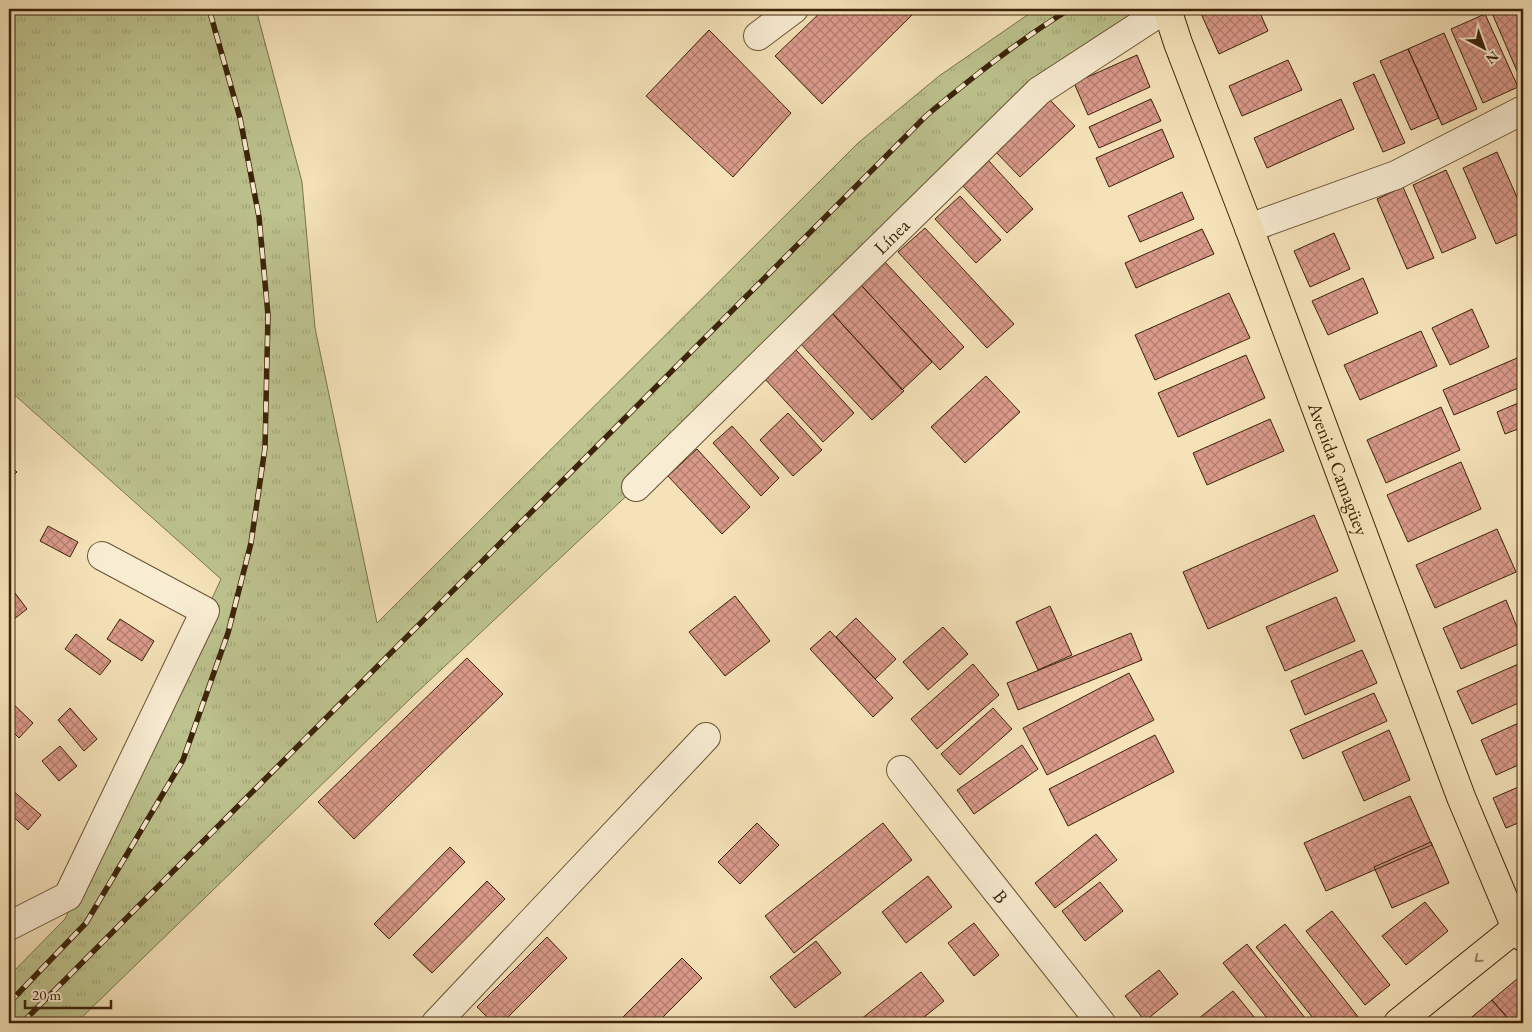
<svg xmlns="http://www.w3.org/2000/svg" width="1532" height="1032" font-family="'EB Garamond',serif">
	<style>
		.grass { fill: url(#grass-tufts); stroke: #7c734c }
		.building { fill: url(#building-cross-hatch); stroke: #3c2309 }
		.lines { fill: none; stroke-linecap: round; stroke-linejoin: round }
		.minor-casing { stroke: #6a5335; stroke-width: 30 }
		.major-casing { stroke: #3c2309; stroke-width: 30 }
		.minor { stroke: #f8ecd2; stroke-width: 28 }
		.major { stroke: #f5e2b9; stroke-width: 28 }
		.rail-casing { stroke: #3c2309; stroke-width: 5.5 }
		.rail { stroke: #f8ecd2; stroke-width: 4; stroke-dasharray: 11; stroke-linecap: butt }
		.oneway { stroke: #988261 }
		.labels { text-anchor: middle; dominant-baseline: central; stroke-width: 4.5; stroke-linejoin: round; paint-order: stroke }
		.street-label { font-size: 19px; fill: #3c2309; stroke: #f8ecd2 }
	</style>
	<defs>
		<pattern id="grass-tufts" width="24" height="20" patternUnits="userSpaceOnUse" patternTransform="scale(1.25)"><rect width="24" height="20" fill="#bdc38e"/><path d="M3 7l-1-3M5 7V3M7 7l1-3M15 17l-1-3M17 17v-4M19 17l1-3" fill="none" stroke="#a3a779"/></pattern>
		<pattern id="building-cross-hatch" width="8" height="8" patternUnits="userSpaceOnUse" patternTransform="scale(1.25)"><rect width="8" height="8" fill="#da9a8a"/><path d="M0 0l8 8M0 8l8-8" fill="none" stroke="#b27d6f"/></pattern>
	</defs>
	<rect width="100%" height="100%" fill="#f5e2b9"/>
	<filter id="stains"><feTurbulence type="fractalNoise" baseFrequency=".004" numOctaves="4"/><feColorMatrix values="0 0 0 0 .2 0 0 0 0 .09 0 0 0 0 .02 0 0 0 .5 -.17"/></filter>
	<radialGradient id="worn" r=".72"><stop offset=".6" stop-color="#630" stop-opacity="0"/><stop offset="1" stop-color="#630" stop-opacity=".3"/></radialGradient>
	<path class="grass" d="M9 9H256L302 182 315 328 377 623 858 143 939 76 1036 9H1173L1042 83 636 487 412 697 76 1023H9V976L65 919 221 579 9 390Z"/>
	<path class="building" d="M824 9H912L915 12 822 104 775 56Z
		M1199 9H1272L1260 13 1268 31 1219 54Z
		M1501 9H1523V85L1492 13Z
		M1485 14 1518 87 1483 103 1451 29Z
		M709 30 791 113 733 177 646 96Z
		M1444 33 1477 109 1442 125 1408 49Z
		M1408 49 1439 118 1411 130 1380 61Z
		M1137 55 1150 87 1088 115 1074 83Z
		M1288 60 1302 90 1242 116 1229 86Z
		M1374 74 1405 143 1383 152 1353 83Z
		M1151 99 1161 121 1099 148 1089 127Z
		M1341 99 1354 129 1267 168 1254 138Z
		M1050 100 1075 126 1020 177 995 151Z
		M1162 129 1174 157 1109 187 1096 158Z
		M1497 152 1523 211V232L1496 244 1463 168Z
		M988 160 1033 209 1007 233 962 185Z
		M1446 170 1476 238 1442 253 1413 185Z
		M1403 187 1434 258 1407 269 1377 199Z
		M1182 192 1194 219 1140 242 1128 216Z
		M960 196 1001 240 976 263 935 219Z
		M925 228 1014 324 987 348 898 252Z
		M1202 229 1214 254 1136 288 1125 263Z
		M1334 233 1350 269 1310 287 1294 251Z
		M885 262 964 347 940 370 861 285Z
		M1363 278 1378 313 1328 335 1312 301Z
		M861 285 932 362 902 390 831 312Z
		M1229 293 1250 338 1155 380 1135 335Z
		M1472 309 1489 347 1450 365 1432 328Z
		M831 312 904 391 872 420 799 342Z
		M1421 331 1437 366 1360 400 1344 365Z
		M796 350 854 413 823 442 765 379Z
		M1246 355 1265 398 1178 437 1158 393Z
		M1517 358 1523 372V386L1454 415 1443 390Z
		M986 376 1020 412 965 463 931 427Z
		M1523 401V427L1505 434 1497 412Z
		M1441 407 1460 450 1386 483 1367 440Z
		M788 413 822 450 793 476 760 440Z
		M1270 419 1284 451 1207 485 1193 453Z
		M732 426 779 478 761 496 713 443Z
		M697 449 750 507 722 534 668 476Z
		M1461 462 1481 509 1408 542 1387 495Z
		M9 464 17 472 9 480Z
		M1314 515 1338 571 1208 629 1183 572Z
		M48 526 78 542 70 557 40 541Z
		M1497 529 1516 572 1435 608 1416 565Z
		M9 585 27 609 9 623Z
		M735 596 770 641 725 676 689 632Z
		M1336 597 1355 641 1285 671 1266 627Z
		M1506 600 1523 642 1461 669 1443 628Z
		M1050 606 1072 655 1038 670 1016 622Z
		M856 618 896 659 875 679 836 637Z
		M120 619 154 641 142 661 107 639Z
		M943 627 968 654 928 690 903 662Z
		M830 631 893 698 873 717 810 649Z
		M1131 633 1142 660 1018 710 1007 683Z
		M76 634 111 661 100 675 65 649Z
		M1362 650 1377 683 1305 715 1291 681Z
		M467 658 503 694 354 839 318 802Z
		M1523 662V701L1472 724 1457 691Z
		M973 664 999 695 937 749 911 719Z
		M1129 673 1154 720 1047 775 1023 728Z
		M1374 693 1387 721 1303 759 1290 730Z
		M9 700 33 723 19 738 9 728Z
		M70 708 97 739 84 751 58 720Z
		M993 708 1012 729 960 775 941 754Z
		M1523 721V763L1496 775 1481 740Z
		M1389 730 1410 780 1364 801 1342 752Z
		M1155 735 1174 772 1068 826 1049 789Z
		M1022 745 1038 769 974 814 957 790Z
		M60 746 77 766 59 781 42 761Z
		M1523 785V821L1506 828 1493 798Z
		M12 790 41 815 28 830 9 813V794Z
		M1410 796 1432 845 1326 891 1304 843Z
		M757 823 779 845 740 884 718 862Z
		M883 823 912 860 794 953 765 916Z
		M1096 834 1117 860 1055 908 1035 883Z
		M1523 835V851L1517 838Z
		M1431 842 1449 883 1392 908 1374 867Z
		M450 847 465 862 389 939 374 924Z
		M928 876 952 907 906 943 882 912Z
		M487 881 505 899 432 973 413 955Z
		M1100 882 1123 911 1085 941 1062 911Z
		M1425 902 1448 931 1406 965 1382 936Z
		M1332 911 1390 985 1365 1005 1306 931Z
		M974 923 999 955 974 976 948 943Z
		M1285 924 1359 1018 1352 1023H1317L1256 947Z
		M547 937 567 958 502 1023H493L477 1007Z
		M816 941 841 973 795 1008 770 977Z
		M1247 944 1309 1023H1271L1223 963Z
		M682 958 702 978 657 1023H617Z
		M1159 970 1178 994 1145 1021 1125 996Z
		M921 972 944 1001 917 1023H856Z
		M1517 979 1523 986V1023H1512L1492 1000Z
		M1233 991 1259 1023H1201L1198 1019Z
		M1492 1000 1512 1023H1468L1466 1022Z"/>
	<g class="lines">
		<defs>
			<g id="minor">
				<path d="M758 36 794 9"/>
				<path d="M1249 228 1396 175 1523 110"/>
				<path id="s1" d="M636 487 1039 91 1165 9"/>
				<path id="s2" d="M901 770 1101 1023"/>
				<path d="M9 926 68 896 205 611 102 556"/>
				<path d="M436 1023 706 737"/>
			</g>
			<g id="major">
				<path id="s3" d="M1167 9 1178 43 1249 228 1461 797 1516 928 1523 937"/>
				<path d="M1398 1023 1516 928"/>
			</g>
		</defs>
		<use href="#minor" class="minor-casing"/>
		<use href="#major" class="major-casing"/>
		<use href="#minor" class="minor"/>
		<use href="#major" class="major"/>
		<defs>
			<path id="rail" d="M9 1003 86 923 183 760 228 633 251 543 265 448 268 315 259 217 240 118 209 9
				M22 1023 927 115C973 77 1019 40 1070 9"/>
		</defs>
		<use href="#rail" class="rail-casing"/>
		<use href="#rail" class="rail"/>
	</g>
	<defs><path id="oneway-chevron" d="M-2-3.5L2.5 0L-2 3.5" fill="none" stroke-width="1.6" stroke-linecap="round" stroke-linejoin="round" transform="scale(1.25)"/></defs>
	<use class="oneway" href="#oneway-chevron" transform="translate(1478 959) rotate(141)"/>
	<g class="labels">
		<g class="street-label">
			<text stroke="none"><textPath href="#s1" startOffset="358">Línea</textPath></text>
			<text stroke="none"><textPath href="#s3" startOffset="491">Avenida Camagüey</textPath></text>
			<text stroke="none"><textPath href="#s2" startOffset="161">B</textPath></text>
		</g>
	</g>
	<rect width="1532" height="1032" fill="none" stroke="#f5e2b9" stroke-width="30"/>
	<rect x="10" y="10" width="1512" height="1012" fill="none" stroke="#3c2309" stroke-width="2.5"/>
	<rect x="15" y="15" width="1502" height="1002" fill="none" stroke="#3c2309"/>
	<g transform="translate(1484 48) rotate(139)" stroke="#f8ecd2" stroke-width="4" paint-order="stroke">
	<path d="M0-4L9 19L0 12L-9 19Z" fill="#3c2309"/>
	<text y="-8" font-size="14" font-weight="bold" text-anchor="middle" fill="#3c2309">N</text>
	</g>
	<path d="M25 1000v8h86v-8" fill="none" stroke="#3c2309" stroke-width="2.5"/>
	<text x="32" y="1000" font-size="15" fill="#3c2309" stroke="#f8ecd2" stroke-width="4" paint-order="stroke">20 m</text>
	<rect width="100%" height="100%" filter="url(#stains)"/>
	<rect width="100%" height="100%" fill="url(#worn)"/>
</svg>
